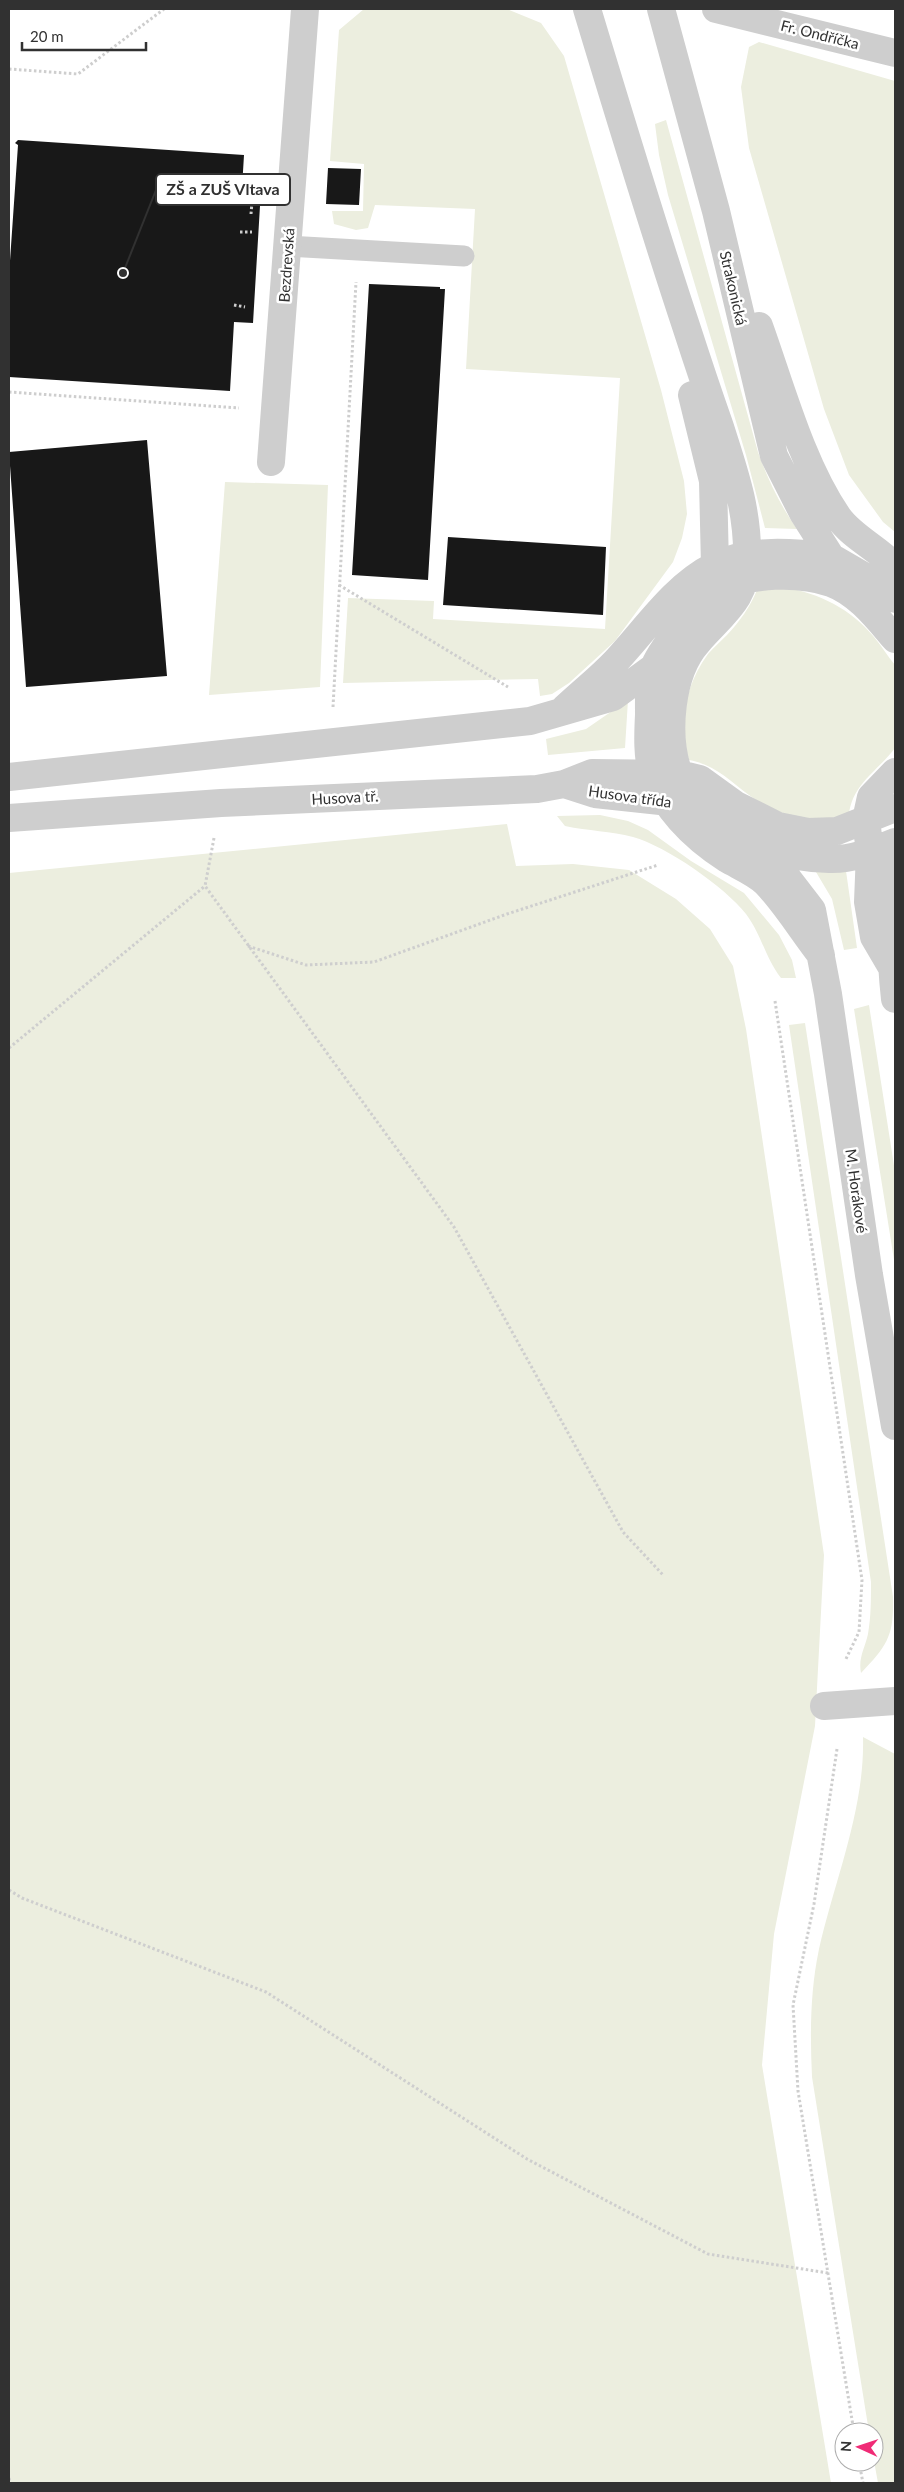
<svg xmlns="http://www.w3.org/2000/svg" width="904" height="2492" font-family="Lato,sans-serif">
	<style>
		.green { fill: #eceedf }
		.building { fill: #181818 }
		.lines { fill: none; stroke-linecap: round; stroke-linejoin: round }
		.path { stroke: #cecece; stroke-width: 3; stroke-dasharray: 2.5 2.5; stroke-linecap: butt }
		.service { stroke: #cecece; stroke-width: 21 }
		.minor { stroke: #cecece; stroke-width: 28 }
		.tertiary { stroke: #cecece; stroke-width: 28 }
		.labels { text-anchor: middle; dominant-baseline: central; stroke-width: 5; stroke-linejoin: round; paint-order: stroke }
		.street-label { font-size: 15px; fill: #313131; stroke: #fff }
		.leader { fill: none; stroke: #313131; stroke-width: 2 }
		.callout-dot { fill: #313131; stroke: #fff; stroke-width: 2 }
		.callout { fill: #fff; stroke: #313131; stroke-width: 2 }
		.callout-label { font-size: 16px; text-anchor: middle; font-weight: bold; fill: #313131 }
	</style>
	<rect width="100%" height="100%" fill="#fff"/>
	<path class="green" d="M364 9H507L541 23 564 56 661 390 684 481 687 514 682 538 673 562 615 641 569 683 552 694 540 696 538 679 343 683 348 598 434 601 433 619 605 629 620 378 466 369 475 209 375 205 368 228 356 230 334 224 332 211H363L364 164 330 161 339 30Z
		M759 42 895 81V532L883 522 849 475 824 409 749 148 741 87 749 47Z
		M666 120 758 452C768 480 780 505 797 529L765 528 746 455 668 195 659 155 655 124Z
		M225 482 328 485 320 687 209 695Z
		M784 587C820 594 850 608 874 637 882 646 887 656 895 665V748C878 771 853 783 849 814 841 816 833 819 826 819 800 822 769 810 749 795 728 780 716 765 689 760 678 724 685 685 708 654 714 647 721 641 727 635 740 621 750 607 757 590Z
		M628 700 625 748 548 755 546 739 586 729Z
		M600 815 628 821 648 830 691 861 744 893 779 935 792 960 796 978H781C766 959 761 934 746 914 725 887 666 846 633 837 611 831 588 831 565 826L557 816Z
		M507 824 516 866 573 864 629 870 676 899 710 929 733 966 746 1029 824 1555 815 1726 774 1934 762 2065 831 2483H9V873Z
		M846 871 857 948 844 950 832 899 816 872Z
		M869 1005 895 1172V1266L854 1009Z
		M805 1023 893 1597C894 1635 888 1645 861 1673 858 1658 865 1648 868 1634 871 1617 871 1600 871 1582L789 1025Z
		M863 1737 895 1754V2483H878L874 2461V2432H869L812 2077C810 2034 810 1992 819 1949 835 1879 865 1809 863 1737Z"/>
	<path class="building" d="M18 140 244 155 242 188 261 189 253 323 234 322 230 391 9 377V275L18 145 15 143Z
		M328 168 361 169 359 205 326 204Z
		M369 284 440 287V289H445L428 580 352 575Z
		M147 440 167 676 26 687 9 452Z
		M448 537 606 547 603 615 443 605Z"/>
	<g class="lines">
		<path class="path" d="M9 69 78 74 164 9
			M251 214 252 202
			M240 232H252
			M234 305 245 307
			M9 392 239 408
			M339 585 508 687
			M333 707 356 282
			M214 838 205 886 454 1227 623 1532 664 1576
			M248 946 306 965 374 962 507 914 658 865
			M775 1001 862 1580 859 1632 845 1661
			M9 1048 205 886
			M837 1749 814 1904 793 2005 798 2091 854 2432
			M9 1890 22 1898 266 1992 527 2159 708 2254 828 2273
			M859 2462 863 2483
			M9 2478 10 2483"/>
		<path class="service" d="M287 246 464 256"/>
		<path class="minor" d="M716 9 895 53
			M271 462 305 9
			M824 1706 895 1701"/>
		<path class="tertiary" d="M587 9C619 115 651 221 686 326 697 360 708 393 720 427 734 471 748 510 747 557 747 600 723 613 698 642 670 673 665 736 679 774 682 784 690 799 697 807 724 838 788 859 829 859 852 860 873 851 895 842
			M661 9 716 211 774 456 803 513 831 557 869 579 895 599
			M759 326C781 387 801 463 838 517 853 538 878 548 895 567
			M692 395 713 481 715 566 709 598
			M565 708C582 692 600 678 616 661 646 629 674 586 714 566 750 548 793 552 831 557
			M9 777 530 721 613 697 654 667
			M564 784 595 794 679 803
			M9 818 221 803 537 789 564 784 592 773 679 774 700 779 736 805 778 826 808 832 837 831 895 808
			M762 845 812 910 828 994 869 1275 895 1426
			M895 863C890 909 890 954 895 999
			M821 955C803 932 786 904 766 883 756 873 739 866 727 859 696 839 667 811 653 776 647 758 648 734 649 715 649 701 648 680 654 667 664 645 699 601 720 589 749 573 800 572 831 583 858 593 877 618 895 639
			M891 966 874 937 868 902 870 852 866 820 871 797 895 772"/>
	</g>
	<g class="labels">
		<g class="street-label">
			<text transform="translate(820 34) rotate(14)">Fr. Ondříčka</text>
			<text transform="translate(286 265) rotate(-86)">Bezdrevská</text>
			<text transform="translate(734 288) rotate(77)">Strakonická</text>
			<text transform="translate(630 796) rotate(8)">Husova třída</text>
			<text transform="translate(345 797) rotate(-3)">Husova tř.</text>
			<text transform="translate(857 1191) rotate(82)">M. Horákové</text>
		</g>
	</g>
	<path class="leader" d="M123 273L156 190"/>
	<circle class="callout-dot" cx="123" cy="273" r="5"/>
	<rect class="callout" x="156" y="174" width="134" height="31" rx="5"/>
	<g class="callout-label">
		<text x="223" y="195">ZŠ a ZUŠ Vltava</text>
	</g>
	<rect width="904" height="2492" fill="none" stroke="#313131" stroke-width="20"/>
	<g transform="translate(859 2447) rotate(273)"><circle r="24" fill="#ffffff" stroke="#adadad"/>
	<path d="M0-4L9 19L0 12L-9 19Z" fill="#f02b76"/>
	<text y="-8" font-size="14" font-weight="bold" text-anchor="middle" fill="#313131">N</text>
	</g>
	<path d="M22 42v8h124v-8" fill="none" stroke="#313131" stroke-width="2.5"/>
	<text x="30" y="42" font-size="15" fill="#313131" stroke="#ffffff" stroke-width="4" paint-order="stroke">20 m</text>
</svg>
